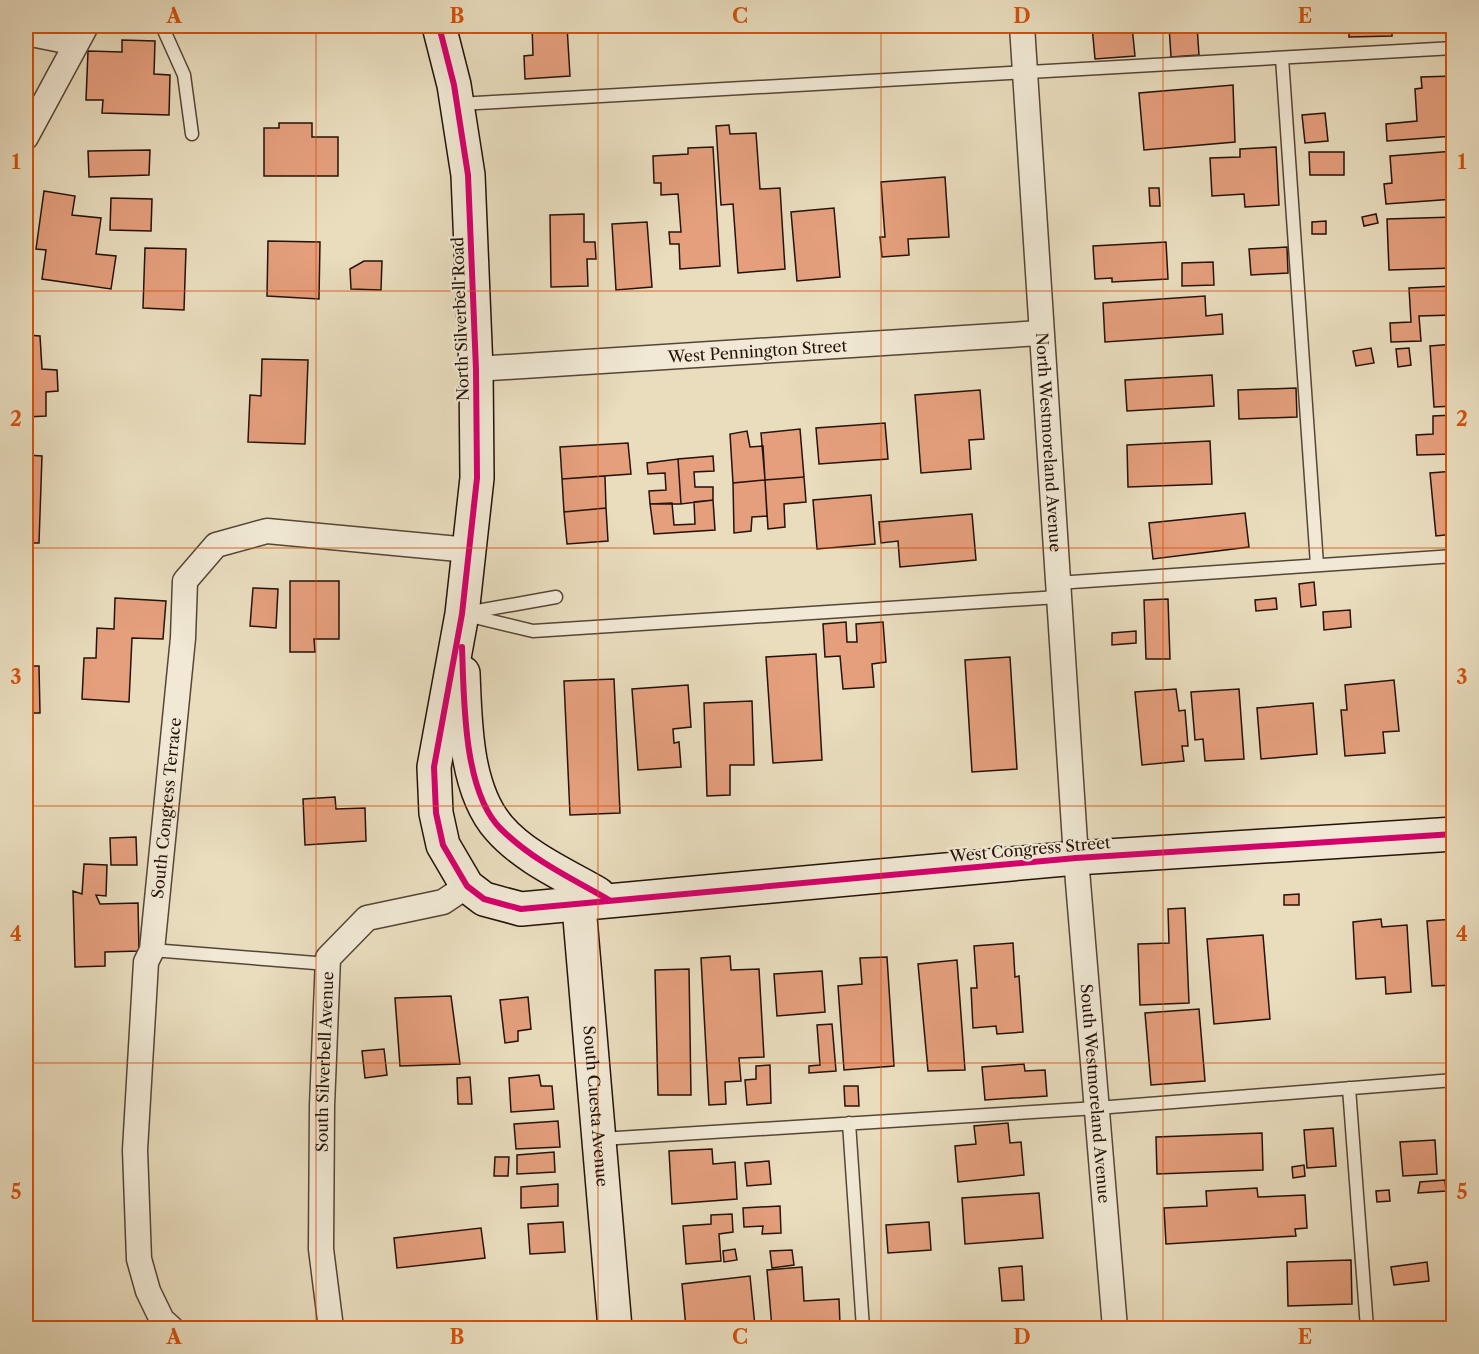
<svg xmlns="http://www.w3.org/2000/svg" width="1479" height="1354" font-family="'Libre Caslon Text',serif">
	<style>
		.building { fill: #e59f7d; stroke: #251209; stroke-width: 1.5 }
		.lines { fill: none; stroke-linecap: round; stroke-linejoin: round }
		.lane-casing { stroke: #564536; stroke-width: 15 }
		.street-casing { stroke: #564536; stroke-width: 27 }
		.secondary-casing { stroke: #251209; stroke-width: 36 }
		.lane { stroke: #f1e9d5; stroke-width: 12 }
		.street { stroke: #f1e9d5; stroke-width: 24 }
		.secondary { stroke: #f1e9d5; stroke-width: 33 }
		.cycleway-casing { stroke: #f1e9d5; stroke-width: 10 }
		.cycleway { stroke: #d6006c; stroke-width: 6 }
		.grid { fill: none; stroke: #d4520c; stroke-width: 1.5; stroke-opacity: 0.55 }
		.labels { text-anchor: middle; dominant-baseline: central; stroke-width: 4.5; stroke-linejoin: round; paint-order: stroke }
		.street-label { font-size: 16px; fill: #251209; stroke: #f1e9d5 }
		.neatline { fill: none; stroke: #d4520c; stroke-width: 2 }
		.grid-label { font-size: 20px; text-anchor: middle; font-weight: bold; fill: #d4520c }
	</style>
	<rect width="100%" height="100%" fill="#e9ddbe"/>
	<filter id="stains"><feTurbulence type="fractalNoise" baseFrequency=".00333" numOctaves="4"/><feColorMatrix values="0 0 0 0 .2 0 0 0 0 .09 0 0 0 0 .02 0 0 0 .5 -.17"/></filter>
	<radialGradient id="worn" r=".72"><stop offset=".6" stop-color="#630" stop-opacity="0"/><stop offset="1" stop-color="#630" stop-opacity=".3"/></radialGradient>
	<path class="building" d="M532 26H567L570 76 525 79 524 56 533 55Z
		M1092 26H1132L1135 56 1095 59Z
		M1169 26H1197L1199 55 1171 57Z
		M1349 26H1392V36L1349 37Z
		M122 40 155 41 154 74 170 75 169 115 102 113 103 100H86L88 51 122 52Z
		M1454 76V136L1387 141 1386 124 1417 121 1415 89 1422 88 1421 77Z
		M1233 85 1235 142 1144 150 1139 93Z
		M1325 113 1328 141 1305 143 1302 115Z
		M279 123H312V137H338V176H264V128H279Z
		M729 125 730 134 756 133 760 189 780 188 785 269 738 273 733 204 721 205 716 126Z
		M713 147 720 266 680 269 679 244H670L669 232H681L678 194 661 195V183H654L653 156 688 154V148Z
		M1276 147 1279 205 1245 207 1244 194 1212 196 1210 158 1240 157V149Z
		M150 150 149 175 89 177 88 151Z
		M1454 151V199L1386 204 1384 184 1392 183 1390 156Z
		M1309 152H1344V175H1310Z
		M945 177 949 237 908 239 909 255 882 257 880 237H885L881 182Z
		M1149 188H1159L1160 206H1150Z
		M44 191 75 196 72 215 101 218 96 254 116 256 111 289 42 279 46 250 36 249Z
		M111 198 152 199 151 231 110 230Z
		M834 208 840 277 797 281 791 212Z
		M584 214V242H595L596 259H587L588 286 551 287 550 215Z
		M1376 214 1378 223 1364 226 1362 217Z
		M1454 217V268L1389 270 1387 219Z
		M1326 221V234H1312V222Z
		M647 222 652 287 616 290 612 224Z
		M268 241 320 242 319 299 267 296Z
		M1166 242 1168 279 1112 282V278L1095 279 1093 246Z
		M1287 247 1288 273 1251 275 1249 249Z
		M145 248 186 249 184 310 143 308Z
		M364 261H382L381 290 351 289 350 269Z
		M1213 262 1214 285 1182 286V263Z
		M26 269H33L30 303H26Z
		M1454 286V315L1419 316 1421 341 1391 342 1390 323 1411 322 1409 288Z
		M1205 296 1206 316 1222 314 1223 334 1105 342 1103 303Z
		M26 335 40 336 42 369 57 370 58 391 46 392V416L26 417Z
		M1454 344V406L1434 407 1430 346Z
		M1371 348 1374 363 1356 366 1353 351Z
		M1409 348 1411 365 1398 367 1396 349Z
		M262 359 308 360 305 444 248 442 250 395 261 396Z
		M1212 375 1214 406 1127 411 1125 380Z
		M1296 388 1297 417 1239 419 1238 390Z
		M980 390 984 439 969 440 971 469 921 473 915 395Z
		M1454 415V454L1417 455 1416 435 1433 434V416Z
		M885 423 888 459 819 464 816 428Z
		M800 429 804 477 765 480 761 433Z
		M747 431 750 447 763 446 765 480 733 483 730 434Z
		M1210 441 1212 484 1128 487 1127 445Z
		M628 443 631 474 562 479 560 447Z
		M26 455 42 456 39 543H26Z
		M713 456 714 471 694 472 695 487H713V500L681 504 678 459Z
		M678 459 681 504H650L649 491 666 490 665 473 648 474 647 463Z
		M1454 471V534L1436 536 1430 473Z
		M605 476 606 508 564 512 562 479Z
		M804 477 806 502 784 504 785 527 768 529 765 480Z
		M765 480 767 516 752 517 751 531 734 533 733 483Z
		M871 495 875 544 817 549 813 500Z
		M713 500 715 530 654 534 650 504 672 503 674 525 695 524 694 502Z
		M606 508 608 541 567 544 564 512Z
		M1245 513 1249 547 1153 559 1149 523Z
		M972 514 976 560 900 567 898 541 881 543 879 522Z
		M290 581H339V639H314L315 652H290Z
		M1314 582 1316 605 1301 607 1299 584Z
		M253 588 278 589 276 628 250 626Z
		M115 598 166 601 163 639 132 638 129 702 82 699 84 658H96L97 628 114 629Z
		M1276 598 1277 609 1256 611 1255 600Z
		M1168 599 1170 659H1146L1144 600Z
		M1350 610 1351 627 1324 630 1323 612Z
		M846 622 847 642H857L856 624 883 622 886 662 872 664 874 687 843 689 840 656 825 657 823 624Z
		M1136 631V643L1112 645V633Z
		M816 654 822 760 773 763 766 657Z
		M1010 657 1017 769 972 772 965 660Z
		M26 666H39L40 713H26Z
		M614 679 620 813 570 815 564 681Z
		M1394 680 1399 731 1383 732 1385 753 1345 756 1341 710H1347L1345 685Z
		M688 685 691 727 673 729 674 743 679 742 681 767 638 770 632 689Z
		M1176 689 1179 711 1185 710 1188 746H1182L1184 761 1142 765 1135 692Z
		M1239 689 1244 759 1205 761 1203 739 1195 740 1191 692Z
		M752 701 754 765H730V795L707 796 704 703Z
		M1313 703 1317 754 1261 759 1257 708Z
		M335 797 336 809 365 808 366 841 305 845 303 799Z
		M136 837 137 865H111L110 838Z
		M84 864 107 865 106 896 96 895 100 904 138 903 139 951 105 952V966L75 967 73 891 82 894Z
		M1299 894V905H1284V895Z
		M1185 908 1189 1003 1140 1005 1138 944 1169 943 1168 909Z
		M1381 919 1382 927 1407 925 1411 992 1386 994 1385 977 1356 979 1353 922Z
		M1454 919V985L1432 986 1427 921Z
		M1263 935 1270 1019 1214 1024 1207 939Z
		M1013 943 1015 977 1019 976 1023 1032 997 1034 996 1026 973 1028 971 988H977L974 946Z
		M730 956 731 970 759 969 764 1057 739 1058 741 1081 725 1082 726 1104 709 1105 701 958Z
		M887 957 894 1066 844 1070 838 986 862 984 860 958Z
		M957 960 965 1070 928 1071 918 964Z
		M689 969 691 1095H658L655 970Z
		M822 971 825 1012 777 1016 774 974Z
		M451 996 460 1064 400 1066 395 998Z
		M528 997 531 1029 518 1031V1041L505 1043 500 1000Z
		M1199 1009 1205 1081 1151 1085 1145 1013Z
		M832 1024 836 1071 809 1073V1066L820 1065 817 1025Z
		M384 1049 387 1075 365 1078 362 1051Z
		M1024 1064 1025 1071 1045 1070 1047 1096 985 1100 982 1067Z
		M770 1065 771 1103 747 1105 745 1080 756 1079V1066Z
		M539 1075 541 1086H552L554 1109 511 1112 509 1078Z
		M470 1077 472 1104H458L457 1078Z
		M844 1086H858L859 1106H845Z
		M558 1121 560 1147 516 1149 514 1124Z
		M1008 1123 1010 1143 1021 1142 1024 1175 958 1182 955 1146 976 1144 974 1126Z
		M1333 1128 1336 1166 1307 1168 1304 1130Z
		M1262 1133 1263 1170 1157 1174 1156 1137Z
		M1435 1140 1437 1174 1403 1176 1400 1142Z
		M712 1149 713 1164 735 1162 737 1199 672 1204 669 1151Z
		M554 1152 555 1172 517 1174V1155Z
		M495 1157H509L508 1176H494Z
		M769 1161 771 1184 747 1186 745 1163Z
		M1304 1165 1305 1176 1293 1178 1292 1167Z
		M1445 1180 1446 1191 1418 1193 1420 1182Z
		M558 1184V1206L521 1208V1187Z
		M1257 1188 1258 1197 1305 1195 1307 1228 1295 1229 1296 1236 1166 1244 1164 1208 1207 1206 1206 1191Z
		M1389 1190 1390 1201 1377 1202 1376 1191Z
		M1039 1193 1043 1238 965 1244 962 1198Z
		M780 1206 781 1233 762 1234 763 1226 744 1227 743 1208Z
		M732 1214 733 1232 719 1234 721 1261 686 1264 683 1226 711 1224V1215Z
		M563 1222 565 1252 530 1254 528 1224Z
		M929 1222 931 1250 888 1253 886 1225Z
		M481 1228 485 1258 397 1268 394 1238Z
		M735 1249 737 1260 724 1262 723 1251Z
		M792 1250 794 1265 772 1268 770 1251Z
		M1351 1260 1352 1304 1288 1306 1287 1262Z
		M1427 1262 1429 1281 1394 1285 1391 1267Z
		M1022 1266 1024 1300 1002 1301 999 1268Z
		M802 1267 804 1301 839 1299 840 1324 772 1328 767 1270Z
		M750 1276 755 1326 686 1328 682 1284Z
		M1262 1326V1328H1219Z"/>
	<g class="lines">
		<defs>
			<path id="lane" d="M162 26 184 75 192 134
				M1282 58 1317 565
				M459 104 1454 48
				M1057 583 1454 556
				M466 613 556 597
				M462 614 533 631 1058 597
				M152 950 328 964
				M1349 1088 1367 1328
				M849 1123 863 1328
				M601 1139 1097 1108 1454 1080"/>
			<g id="street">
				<path id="s1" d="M1022 26 1076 858 1115 1328"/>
				<path d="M26 33 76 43"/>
				<path d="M26 137 86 26"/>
				<path id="s2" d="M476 369 1040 333"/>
				<path id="s3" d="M171 1328 162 1320 148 1291 139 1259 135 1150 146 962 152 950 183 638 185 581 216 545 267 531 469 550"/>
				<path id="s4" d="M331 1328 321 1249 322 1106 328 958 367 918 443 902 467 886"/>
			</g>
			<g id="secondary">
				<path d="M439 26 454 85 468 175 476 369 477 478 462 614 434 767 436 813 443 845 467 886 484 899 521 909 1076 858 1454 834"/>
				<path d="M463 673C465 721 465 789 499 828 524 857 565 875 598 894"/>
				<path id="s5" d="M577 883 615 1328"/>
			</g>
		</defs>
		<use href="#lane" class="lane-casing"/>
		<use href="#street" class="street-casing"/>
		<use href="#secondary" class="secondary-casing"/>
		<use href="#lane" class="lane"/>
		<use href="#street" class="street"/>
		<use href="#secondary" class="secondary"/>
		<defs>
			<path id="cycleway" d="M439 26 454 85 468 175 476 369 477 478 462 614 434 767 436 813 443 845 467 886 484 899 521 909 1076 858 1454 834
				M462 647C464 698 463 792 501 829 532 860 571 878 609 900"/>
		</defs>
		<use href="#cycleway" class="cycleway-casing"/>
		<use href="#cycleway" class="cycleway"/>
	</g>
	<path class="grid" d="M316 26V1328M598 26V1328M881 26V1328M1163 26V1328M26 291H1454M26 548H1454M26 806H1454M26 1063H1454"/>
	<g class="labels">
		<g class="street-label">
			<text transform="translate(460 319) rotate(-92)">North Silverbell Road</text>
			<text stroke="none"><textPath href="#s2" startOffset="282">West Pennington Street</textPath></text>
			<text stroke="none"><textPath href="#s1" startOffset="417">North Westmoreland Avenue</textPath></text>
			<text stroke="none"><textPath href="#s3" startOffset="531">South Congress Terrace</textPath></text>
			<text transform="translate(1030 849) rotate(-5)">West Congress Street</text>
			<text stroke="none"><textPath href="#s4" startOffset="267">South Silverbell Avenue</textPath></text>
			<text stroke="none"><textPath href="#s1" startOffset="1070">South Westmoreland Avenue</textPath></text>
			<text stroke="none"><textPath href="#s5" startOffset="224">South Cuesta Avenue</textPath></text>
		</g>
	</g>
	<rect width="1479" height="1354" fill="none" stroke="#e9ddbe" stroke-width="66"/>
	<rect x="33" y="33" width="1413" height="1288" class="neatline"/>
	<g class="grid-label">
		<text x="174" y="23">A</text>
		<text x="457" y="23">B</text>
		<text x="740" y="23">C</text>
		<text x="1022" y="23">D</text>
		<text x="1305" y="23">E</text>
		<text x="16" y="169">1</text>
		<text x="1462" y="169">1</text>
		<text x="16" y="426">2</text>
		<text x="1462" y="426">2</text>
		<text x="16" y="684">3</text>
		<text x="1462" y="684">3</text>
		<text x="16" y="941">4</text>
		<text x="1462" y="941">4</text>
		<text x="16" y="1199">5</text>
		<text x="1462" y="1199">5</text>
		<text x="174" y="1344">A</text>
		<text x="457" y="1344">B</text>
		<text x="740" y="1344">C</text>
		<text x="1022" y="1344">D</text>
		<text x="1305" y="1344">E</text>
	</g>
	<rect width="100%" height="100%" filter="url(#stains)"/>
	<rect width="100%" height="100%" fill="url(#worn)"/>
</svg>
